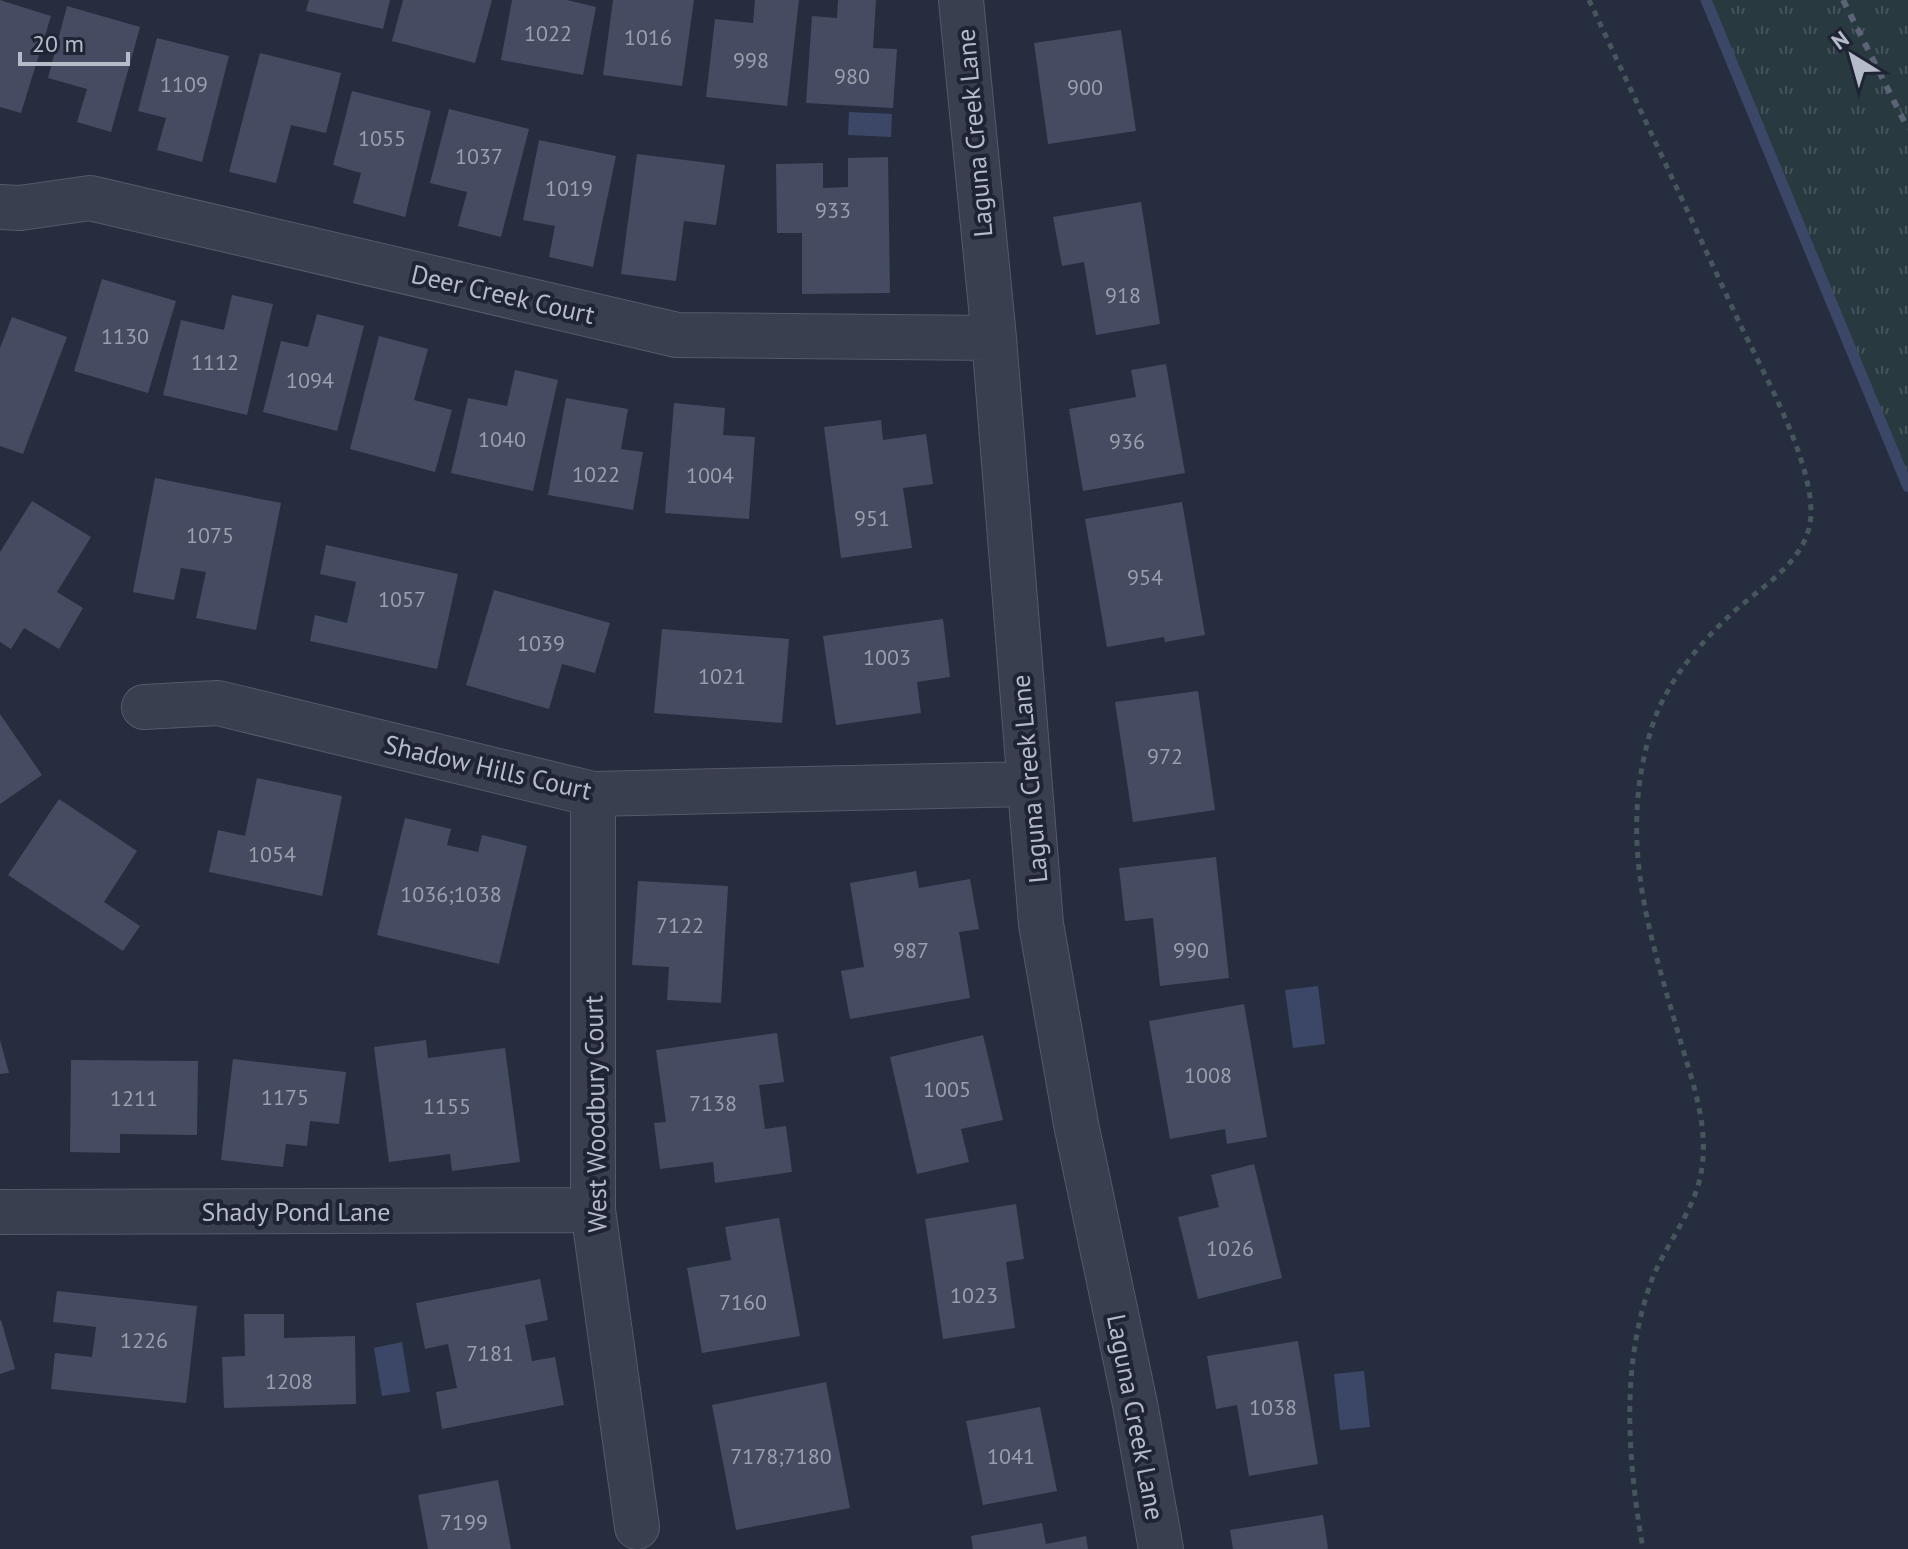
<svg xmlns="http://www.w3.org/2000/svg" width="1908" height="1549" font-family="'PT Sans',sans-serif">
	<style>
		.grass { fill: url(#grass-tufts) }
		.water { fill: #3c4767 }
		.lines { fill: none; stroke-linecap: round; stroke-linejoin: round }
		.stream { stroke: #3c4767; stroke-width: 11 }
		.building { fill: #454c61 }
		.minor-casing { stroke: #555a69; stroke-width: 46 }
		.path { stroke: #46565d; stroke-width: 5; stroke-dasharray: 6 6; stroke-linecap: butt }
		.minor { stroke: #3a3f4f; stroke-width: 44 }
		.rail { stroke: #5c6376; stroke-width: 6; stroke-dasharray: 8 8; stroke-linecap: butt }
		.labels { text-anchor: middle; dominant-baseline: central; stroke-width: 8; stroke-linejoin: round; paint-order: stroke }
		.number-label { font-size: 22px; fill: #9a9faf }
		.street-label { font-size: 26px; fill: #b6bbc9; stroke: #1f2434 }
	</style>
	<defs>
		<pattern id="grass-tufts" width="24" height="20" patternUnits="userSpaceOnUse" patternTransform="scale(2)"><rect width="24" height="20" fill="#283940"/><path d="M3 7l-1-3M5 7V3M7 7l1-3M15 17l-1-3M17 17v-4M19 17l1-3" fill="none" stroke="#45545a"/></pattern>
	</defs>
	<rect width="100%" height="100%" fill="#262d3f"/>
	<path class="grass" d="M1706 0H1908V487Z"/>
	<path class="water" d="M849 112 892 114 891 137 848 135Z
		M1318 986 1325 1044 1293 1048 1285 990Z
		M402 1342 410 1392 382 1396 374 1348Z
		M1364 1371 1370 1427 1340 1430 1334 1374Z"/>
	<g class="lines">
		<path class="stream" d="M1706 0 1908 487"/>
	</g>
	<path class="building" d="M0 0 51 16 21 113 0 107Z
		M309 0H390L383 29 306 11Z
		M403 0H492L475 63 392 41Z
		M512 0H567L596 7 583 75 501 60Z
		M613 0H694L682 86 603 75Z
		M755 0H799L787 106 706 97 715 19 753 23Z
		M838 0H876L873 48 897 49 893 108 806 103 812 16 837 18Z
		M67 6 140 27 111 132 77 122 87 89 48 78Z
		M1121 30 1136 131 1048 144 1034 43Z
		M157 38 229 56 202 162 157 150 166 118 138 111Z
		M260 53 341 73 326 133 291 125 276 183 229 172Z
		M352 91 431 111 405 217 353 203 361 173 333 165Z
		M449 109 529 129 501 237 458 226 467 192 430 183Z
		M539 140 616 156 593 267 549 257 555 226 523 220Z
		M637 154 725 165 716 225 684 221 676 281 621 274Z
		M888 157 890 293 802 294V233H777L776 164 823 163V188L848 187V158Z
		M1141 202 1160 324 1096 335 1084 262 1062 266 1053 217Z
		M102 279 176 301 148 393 74 371Z
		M232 295 273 304 247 415 163 395 181 320 224 330Z
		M317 314 364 326 337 431 263 412 281 341 308 347Z
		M12 317 67 337 23 454 0 446V348Z
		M379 336 428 349 414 400 452 410 435 472 350 449Z
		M1166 364 1185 473 1083 491 1069 409 1136 397 1131 370Z
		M515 370 558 380 533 491 451 473 468 398 507 406Z
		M566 398 628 409 621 449 643 452 633 510 548 495Z
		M674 403 725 408 723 435 755 437 749 519 665 513Z
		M881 420 883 440 926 434 933 484 903 488 912 548 841 558 824 427Z
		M155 478 281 503 256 630 196 618 206 572 181 568 174 600 133 592Z
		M32 501 91 537 57 592 83 608 59 649 24 628 11 649 0 642V552Z
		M1182 502 1205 635 1165 642 1164 637 1107 647 1085 519Z
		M326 545 458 574 437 669 310 641 315 615 347 623 356 582 320 574Z
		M494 590 610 623 595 673 562 664 549 709 466 685Z
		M943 619 950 677 917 682 921 713 836 725 823 636Z
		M662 629 789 639 782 723 654 713Z
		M1198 691 1215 810 1133 822 1115 702Z
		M0 714 42 775 0 804Z
		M257 778 342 796 322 896 209 872 218 830 245 836Z
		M59 799 137 851 104 902 140 926 123 951 8 875Z
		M405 818 451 829 447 845 478 852 482 835 527 846 499 964 377 935Z
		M1216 857 1229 978 1160 986 1153 918 1125 921 1119 868Z
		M916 871 919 888 970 879 979 929 959 932 970 998 850 1019 841 971 864 967 850 883Z
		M638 881 728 886 721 1003 667 1000 669 967 632 965Z
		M1244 1004 1267 1137 1227 1144 1225 1129 1170 1139 1149 1021Z
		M777 1033 784 1082 759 1085 765 1129 786 1126 792 1172 715 1183 713 1162 660 1169 654 1123 666 1122 656 1050Z
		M983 1035 1003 1120 961 1129 969 1162 917 1174 890 1057Z
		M0 1040 9 1073 0 1074Z
		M426 1040 428 1058 505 1048 520 1162 452 1171 450 1154 389 1162 374 1047Z
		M233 1059 346 1072 339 1124 310 1121 307 1146 286 1144 283 1167 221 1160Z
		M71 1060 198 1061 197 1135 120 1134V1153L70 1152Z
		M1254 1164 1282 1278 1198 1299 1178 1217 1219 1207 1211 1175Z
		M1016 1204 1024 1259 1006 1262 1015 1328 943 1339 925 1219Z
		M779 1218 800 1336 702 1353 687 1268 731 1260 725 1227Z
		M540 1279 548 1320 525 1325 532 1361 555 1357 564 1405 442 1429 436 1392 457 1388 448 1344 425 1349 416 1303Z
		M57 1291 197 1306 186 1403 51 1389 55 1353 92 1357 96 1327 53 1322Z
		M244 1314H284V1338L355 1336 356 1404 224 1408 222 1357 245 1356Z
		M1 1320 15 1369 0 1374V1321Z
		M1298 1341 1318 1464 1249 1476 1237 1405 1216 1409 1207 1356Z
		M826 1382 850 1508 736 1530 712 1405Z
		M1040 1407 1057 1491 983 1505 966 1421Z
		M498 1480 511 1549H428L418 1495Z
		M1323 1515 1328 1549H1233L1230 1530Z
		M1042 1523 1046 1544 1086 1536 1088 1549H973L971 1536Z"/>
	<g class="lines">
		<defs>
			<path id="minor" d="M961 0 994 338 1041 924 1076 1124 1135 1404 1161 1549
				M0 207 20 208 90 198 677 335 994 338
				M144 707 218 703 593 794 1028 784
				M593 794V1210L637 1527
				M0 1212 593 1210"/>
		</defs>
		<use href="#minor" class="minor-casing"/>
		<path class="path" d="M1589 0C1639 107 1689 214 1739 322 1763 372 1810 456 1811 510 1812 562 1758 587 1726 619 1694 650 1664 686 1651 730 1617 843 1650 935 1681 1043 1693 1083 1708 1125 1702 1167 1697 1209 1665 1244 1651 1282 1620 1369 1628 1461 1643 1549"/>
		<use href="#minor" class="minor"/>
		<path class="rail" d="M1843 0 1908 129"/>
	</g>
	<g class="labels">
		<g class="number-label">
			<text x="548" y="33">1022</text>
			<text x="648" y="37">1016</text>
			<text x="751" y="60">998</text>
			<text x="852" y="76">980</text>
			<text x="184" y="84">1109</text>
			<text x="1085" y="87">900</text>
			<text x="382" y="138">1055</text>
			<text x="479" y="156">1037</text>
			<text x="569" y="188">1019</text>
			<text x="833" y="210">933</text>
			<text x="1123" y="295">918</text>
			<text x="125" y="336">1130</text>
			<text x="215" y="362">1112</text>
			<text x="310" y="380">1094</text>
			<text x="502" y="439">1040</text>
			<text x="1127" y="441">936</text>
			<text x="596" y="474">1022</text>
			<text x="710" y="475">1004</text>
			<text x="872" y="518">951</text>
			<text x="210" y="535">1075</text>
			<text x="1145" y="577">954</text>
			<text x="402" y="599">1057</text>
			<text x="541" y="643">1039</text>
			<text x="887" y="657">1003</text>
			<text x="722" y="676">1021</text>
			<text x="1165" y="756">972</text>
			<text x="272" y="854">1054</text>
			<text x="451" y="894">1036;1038</text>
			<text x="680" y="925">7122</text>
			<text x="911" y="950">987</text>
			<text x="1191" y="950">990</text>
			<text x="1208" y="1075">1008</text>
			<text x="947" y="1089">1005</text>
			<text x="285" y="1097">1175</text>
			<text x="134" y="1098">1211</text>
			<text x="713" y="1103">7138</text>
			<text x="447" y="1106">1155</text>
			<text x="1230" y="1248">1026</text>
			<text x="974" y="1295">1023</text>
			<text x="743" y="1302">7160</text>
			<text x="144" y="1340">1226</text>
			<text x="490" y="1353">7181</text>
			<text x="289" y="1381">1208</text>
			<text x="1273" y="1407">1038</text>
			<text x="781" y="1456">7178;7180</text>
			<text x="1011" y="1456">1041</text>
			<text x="464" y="1522">7199</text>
		</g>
		<g class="street-label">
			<text transform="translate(974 133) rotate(-95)">Laguna Creek Lane</text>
			<text transform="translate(503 294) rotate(13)">Deer Creek Court</text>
			<text transform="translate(488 767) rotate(13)">Shadow Hills Court</text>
			<text transform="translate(1029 779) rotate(-95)">Laguna Creek Lane</text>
			<text transform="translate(595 1114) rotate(-91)">West Woodbury Court</text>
			<text x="296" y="1211">Shady Pond Lane</text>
			<text transform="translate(1136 1417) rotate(79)">Laguna Creek Lane</text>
		</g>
	</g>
	<g transform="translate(1852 56) rotate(323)" stroke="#1f2434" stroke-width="6" paint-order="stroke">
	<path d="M0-6L14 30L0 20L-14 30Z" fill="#b6bbc9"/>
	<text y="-12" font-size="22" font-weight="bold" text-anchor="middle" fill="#b6bbc9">N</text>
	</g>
	<path d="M20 52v12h108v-12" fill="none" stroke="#b6bbc9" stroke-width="4"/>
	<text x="32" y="52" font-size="24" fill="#b6bbc9" stroke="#1f2434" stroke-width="6" paint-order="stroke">20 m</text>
</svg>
